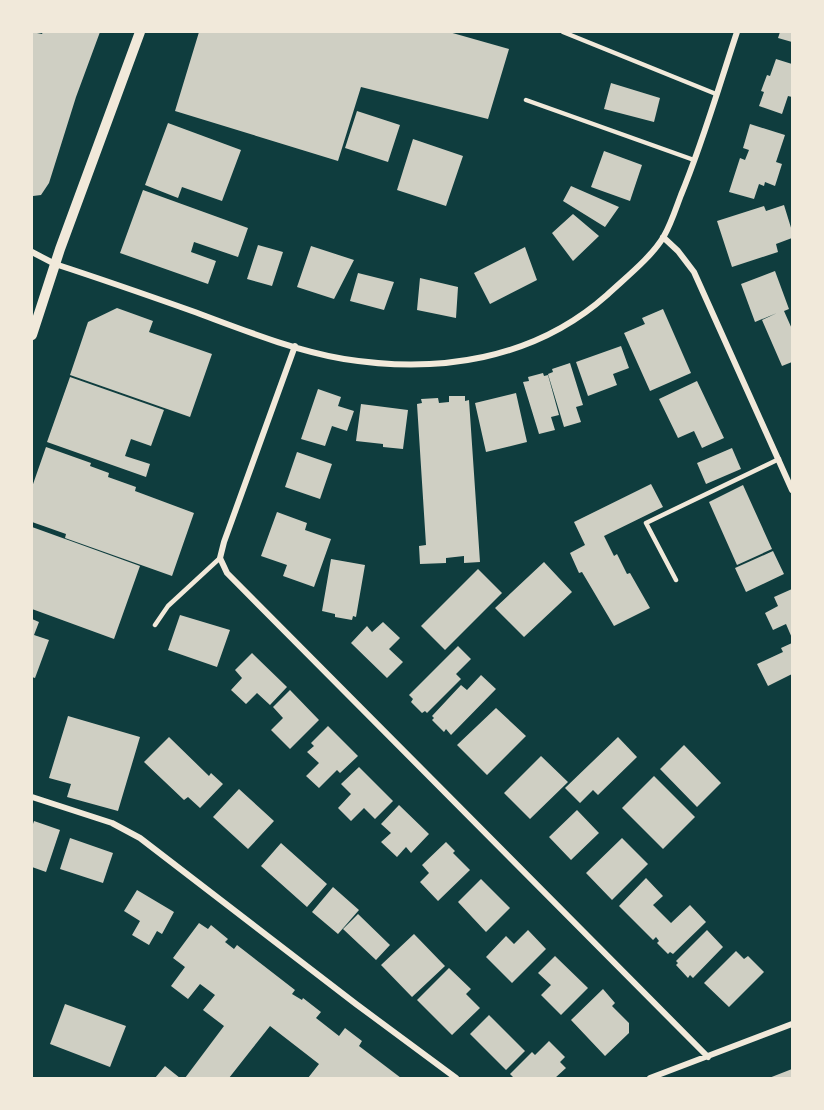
<svg xmlns="http://www.w3.org/2000/svg" width="824" height="1110" font-family="'Archivo Narrow',sans-serif">
	<style>
		.building { fill: #cfcfc3 }
		.lines { fill: none; stroke-linecap: round; stroke-linejoin: round }
		.service { stroke: #f1e9da; stroke-width: 4.5 }
		.minor { stroke: #f1e9da; stroke-width: 6 }
		.tertiary { stroke: #f1e9da; stroke-width: 10 }
	</style>
	<rect width="100%" height="100%" fill="#0f3d3e"/>
	<path class="building" d="M32 32 42 34 43 32H100L76 97 49 183 41 195 33 196H32Z
		M199 32H449L509 49 488 119 361 87 338 161 175 111Z
		M780 32H792V42L778 38Z
		M776 59 792 64V97L788 96 782 114 759 106 764 92 761 91 767 75 770 76Z
		M611 83 660 98 654 122 604 109Z
		M357 111 400 125 388 162 345 148Z
		M168 123 241 150 222 201 182 187 178 198 145 185Z
		M750 124 785 135 776 162 782 164 775 186 765 182 764 186 759 184 754 199 729 192 740 158 745 160 749 150 743 148Z
		M413 139 463 156 446 206 397 190Z
		M604 151 642 165 630 201 591 187Z
		M571 186 619 207 605 227 563 201Z
		M143 190 248 228 238 257 194 242 191 252 216 261 208 284 120 253Z
		M784 205 792 231V238L776 244 778 252 732 267 717 221 764 206 766 211Z
		M573 214 599 236 573 261 552 233Z
		M258 245 283 252 272 286 247 279Z
		M311 246 354 260 334 299 297 287Z
		M525 247 537 280 490 304 474 273Z
		M775 271 789 309 784 311 792 329V362L782 366 762 320 777 313 755 322 741 284Z
		M358 273 394 282 384 310 350 301Z
		M420 278 458 287 456 318 417 310Z
		M117 308 153 321 149 332 212 354 190 417 70 375 88 322Z
		M663 309 691 373 650 391 624 333 645 324 642 318Z
		M621 346 629 368 613 374 617 385 588 396 576 362Z
		M570 363 583 405 576 407 581 422 564 427 548 374 553 372 552 369Z
		M543 373 544 376 548 375 559 415 551 417 555 430 539 434 523 382 529 381 528 377Z
		M70 377 164 410 151 446 131 439 125 456 150 464 146 477 47 442Z
		M697 381 724 438 702 448 694 431 678 438 659 399Z
		M318 389 341 397 338 406 354 411 347 431 332 426 325 446 301 439Z
		M516 393 527 442 486 452 475 403Z
		M449 396H465V401L469 400 480 562 464 563V556L446 558V563L420 564 419 546 426 545 417 404 422 403 421 399 438 398 439 403 449 402Z
		M361 404 408 410 403 449 383 447V444L356 441Z
		M46 447 91 463 90 466 109 473 108 477 136 487 135 491 194 513 172 576 65 538 66 534 32 522V487Z
		M732 448 741 469 706 484 697 463Z
		M297 452 332 464 320 499 285 487Z
		M651 484 663 507 604 536 614 556 617 554 627 574 630 573 650 608 614 626 582 572 579 573 570 553 585 545 574 522Z
		M743 485 772 549 737 565 709 502Z
		M277 512 307 523 305 530 331 539 314 587 283 576 287 565 261 556Z
		M32 527 140 566 114 639 32 609Z
		M773 551 784 574 746 592 735 568Z
		M331 559 365 565 356 617 353 616 352 620 335 617V614L322 611Z
		M544 562 572 592 524 637 495 608Z
		M478 569 502 593 445 650 421 626Z
		M792 589V638L786 624 773 630 765 613 778 606 774 597Z
		M180 615 230 630 217 667 168 650Z
		M32 619 39 622 34 635 49 640 35 678 32 677Z
		M383 622 400 638 389 649 403 662 387 678 351 643 367 626 372 632Z
		M792 643V674L768 686 757 664 783 652 781 648Z
		M458 646 471 659 456 674 461 679 427 713 425 711 422 713 411 702 413 699 409 695Z
		M252 653 287 687 270 705 257 693 246 704 231 690 242 678 235 670Z
		M481 675 496 689 451 735 446 729 444 732 432 720 434 718 432 716 461 685 467 690Z
		M290 690 319 720 290 749 271 730 283 718 273 707Z
		M496 708 526 736 487 775 457 745Z
		M68 716 140 737 118 811 67 797 71 784 49 778Z
		M328 726 358 756 340 773 337 770 319 788 306 776 319 763 307 752 314 746 311 743Z
		M169 737 209 776 211 773 223 784 200 808 188 797 184 800 144 762Z
		M618 737 637 757 598 795 593 790 580 803 565 788Z
		M684 745 721 783 697 807 660 769Z
		M541 756 568 782 530 819 504 793Z
		M359 767 393 801 375 819 364 808 351 821 338 808 351 794 341 784Z
		M654 776 695 817 663 849 622 808Z
		M239 789 274 821 248 849 213 817Z
		M399 805 429 834 411 853 406 847 397 857 381 842 391 833 381 824Z
		M577 810 599 833 571 860 549 837Z
		M34 821 60 830 46 872 32 867V827Z
		M70 838 113 853 103 883 60 869Z
		M622 838 648 864 612 900 586 873Z
		M446 842 455 851 453 853 470 870 438 901 420 882 429 873 422 865Z
		M281 843 327 884 307 907 261 866Z
		M646 878 663 896 653 905 671 923 690 905 706 922 673 954 670 952 668 954 657 943 659 941 656 937 653 940 619 906Z
		M481 879 510 908 486 932 458 902Z
		M333 887 359 910 338 934 312 912Z
		M137 890 174 912 162 934 157 931 149 945 132 935 140 921 124 911Z
		M358 914 390 945 376 960 343 929Z
		M199 923 208 929 211 925 228 939 225 942 234 949 237 945 295 990 292 994 302 1000 303 998 321 1012 316 1018 339 1036 345 1028 362 1041 359 1046 401 1078H308L319 1064 270 1026 229 1078H185L224 1026 203 1010 215 995 200 984 188 999 171 986 185 967 173 958Z
		M528 930 546 949 512 983 486 957 506 936 514 944Z
		M707 930 723 947 693 978 690 975 688 978 676 965 678 963 676 961Z
		M414 934 445 966 412 997 381 965Z
		M736 951 744 959 748 956 764 972 729 1007 704 983Z
		M555 956 588 988 561 1015 541 995 551 985 538 973Z
		M449 968 471 989 466 994 480 1008 452 1035 417 1000Z
		M603 989 615 1003 612 1006 629 1023V1033L605 1056 571 1020Z
		M65 1004 126 1026 110 1067 50 1044Z
		M489 1015 525 1051 506 1070 470 1034Z
		M549 1041 565 1057 560 1062 566 1068 555 1078H514L510 1074 532 1052 535 1055Z
		M165 1066 180 1078H155Z
		M792 1069V1078H769Z"/>
	<g class="lines">
		<path class="service" d="M563 32 716 94
			M526 100 694 160
			M676 580 646 523 779 459
			M155 625 168 606 220 558"/>
		<path class="minor" d="M663 237 678 251 694 272 792 490
			M32 252 55 264C101 279 147 295 192 311 241 329 292 350 344 359 438 374 534 360 607 295 624 279 652 257 664 236 671 224 676 208 681 195 703 142 719 86 737 32
			M295 346 224 542 220 558 227 573 708 1057
			M32 797 112 823 140 838 356 1004 456 1078
			M650 1078 792 1024"/>
		<path class="tertiary" d="M32 335 60 249 140 32"/>
	</g>
	<rect width="824" height="1110" fill="none" stroke="#f1e9da" stroke-width="66"/>
</svg>
